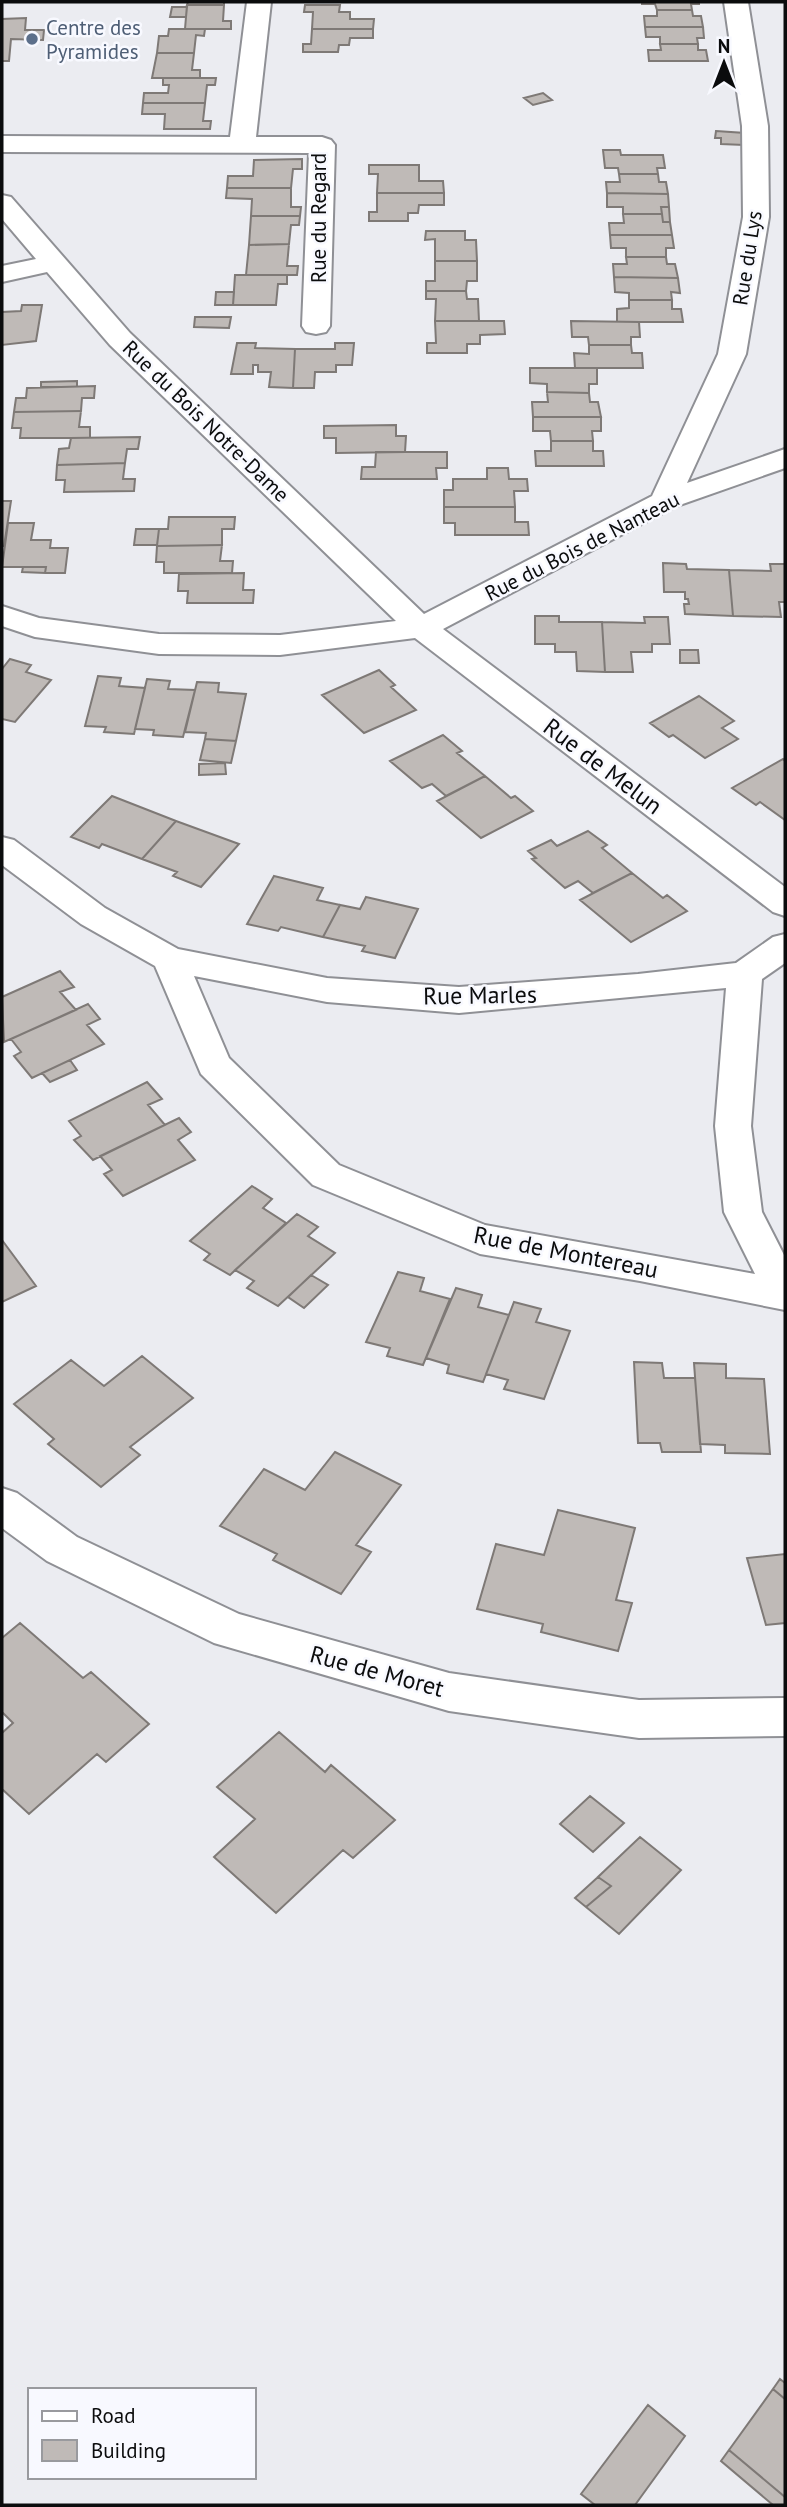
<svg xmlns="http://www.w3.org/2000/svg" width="787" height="2507" font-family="'PT Sans',sans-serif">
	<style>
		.building { fill: #bfbab7; stroke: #7e7976; stroke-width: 2 }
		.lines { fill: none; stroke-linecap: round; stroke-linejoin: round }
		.minor-casing { stroke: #8f9095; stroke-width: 4 }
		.minor { fill: #fff; fill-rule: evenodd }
		.service-dot { fill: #5c6f8a; stroke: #f8f9ff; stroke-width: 2.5 }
		.labels { text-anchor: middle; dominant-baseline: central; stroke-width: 5; stroke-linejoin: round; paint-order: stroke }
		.far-service-label { font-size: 21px; fill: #4e5e75; stroke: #f8f9ff; text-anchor: start }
		.far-street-label { font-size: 21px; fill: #0b0c0d; stroke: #f8f9ff }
		.street-label { font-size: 24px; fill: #0b0c0d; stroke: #f8f9ff }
	</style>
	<rect width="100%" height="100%" fill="#ebecf1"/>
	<path class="building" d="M188 2H224V5H187Z
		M642 2H699V4H691L692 10H657L655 4H642Z
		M187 5H224L223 21H231V29H185Z
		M305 5H340L339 12H350V19H374L373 29H312L313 12H304Z
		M172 7H187L186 17H170Z
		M657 10H692L693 16H701L703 27H645L644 16H657Z
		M26 18 25 30H44L43 40 11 39 9 61H2V19Z
		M645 27H703L704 38H697L698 44H660V37H646Z
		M169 29H205L204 36 196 35 194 53H157L159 36H168Z
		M312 29H373V38H350L349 45H339L338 52H303V44H311Z
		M660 44H698V50H706L708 61H649L648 50H661Z
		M157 53H194L192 70H200V78H152Z
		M163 78H216L215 85H207L205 103H143L144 93H168L169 85H163Z
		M543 93 552 100 533 105 524 98Z
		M143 103H205L203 121H211L210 129H164L165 114H142Z
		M716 131 745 133 744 145 721 144V138H715Z
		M603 150H620L621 155H663L665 168H657L658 174H619L618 168H605Z
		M302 159V169H293L291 188H227L228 176H253L254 160Z
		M369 165H419V181H443L444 193H377L378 174H369Z
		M619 174H658L659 182H666L668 194 607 193 606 182H620Z
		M227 188H291V207H301L300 216H251L252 199 226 198Z
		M377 193H444V205H419L418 213H408V221H369V212H377Z
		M607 193 668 194 669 207H661L662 214H623V207H607Z
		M661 207H669L670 222H663Z
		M623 214H662L663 222H670L672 235H610L609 223H624Z
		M251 216H300L299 225H291L289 244 249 245Z
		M426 231H465V240H476L477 261H435V239L425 240Z
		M610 235H672L674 248H666V257H626V248H611Z
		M289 244 287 266H298L297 275H246L249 245Z
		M626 257H666L667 264H675L678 278 614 277 613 264H627Z
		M435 261H477V281H467L466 291H426V281H435Z
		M235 275H287V284H278L276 305H233Z
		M614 277 678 278 680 293 671 292 672 300H629V293L615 292Z
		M426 291H466L467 299H478L479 321H435L436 299H426Z
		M216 292H234L233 305H215Z
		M629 300H672V309H681L683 322H617V309L629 308Z
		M22 305H42L36 341 2 345V312L21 311Z
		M195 317H231L229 328 194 327Z
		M435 321H504L505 334 480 335V344H467V353H427V343H436Z
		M571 321 639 322 640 337H631V345H589L588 337H572Z
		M237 343H256L255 348 295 349 293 388 269 387 271 372H258V365H253V374H231Z
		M335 343H354L352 365H336V372H315L314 388H293L295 349H335Z
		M589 345H631L632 353H642L643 368H575L574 353 589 354Z
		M530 368H597V384H589V393L547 392V384L530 383Z
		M77 381V387H41V382Z
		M95 386 94 398H82L81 411 14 412 16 398H26L27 388Z
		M547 392 589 393 590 402H598L601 417H533L532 402H548Z
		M81 411 79 427H90V438H20L21 428H12L14 412Z
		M533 417H601V431H592L593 441H551L550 431H533Z
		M396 425V436H406L405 452 336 453V438H324V426Z
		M140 437 138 449H127L125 463 57 465 59 449 69 448 71 438Z
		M551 441H593V451H603L604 466H536L535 451H551Z
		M376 452H447V468H436L437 479H361L362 467H375Z
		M125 463 123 479H135L134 491 64 492 65 480H56L57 465Z
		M487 468H508L509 479H527L528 491H514L515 507H444V490H453V479H487Z
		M2 501H11L4 546H2Z
		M444 507H515V522H528L529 535H455V523H444Z
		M169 517H235L234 529H222V545L157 546 159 529H168Z
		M8 523H34L31 540H51L50 548H68L65 573H45L46 567H2Z
		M136 529H159L157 545H134Z
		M222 545 220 561H233L232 573H164V562H156L157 546Z
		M663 563 686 564 687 569 729 570 733 616 685 614 684 604H689L688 599H685V592H664Z
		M770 564H785V602H779L781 617 733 616 729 570 771 571Z
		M23 567H46L45 573 22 572Z
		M244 573 243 590H254L253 603H187L188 591H178L179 574Z
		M535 616H559V622H602L605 672 577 671 576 652H555V644H535Z
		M644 617H668L670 644H652V652H631L633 672H605L602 622 645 623Z
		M680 650H698L699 663H680Z
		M10 659 31 665 26 672 51 680 15 722 2 719V669Z
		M379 670 395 685 391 687 416 710 364 733 322 695Z
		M98 676 121 678 119 686 145 688 134 734 104 732 106 727 85 726Z
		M147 679 170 681 168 689 195 690 183 737 153 735 154 730 135 729Z
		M197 682 219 683 218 692 246 694 236 741 205 739 206 733 185 732Z
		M699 696 734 721 722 728 738 739 705 758 673 735 669 737 650 723Z
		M443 735 462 751 457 753 485 776 446 796 432 784 422 788 390 761Z
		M205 739 236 741 231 763 200 760Z
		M783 759 785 761V820L760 802 756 805 732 788Z
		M225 763 226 774 199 775V764Z
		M485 776 511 798 515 796 533 811 481 838 437 801Z
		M112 796 176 821 142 859 102 844 99 848 71 837Z
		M176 821 239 844 201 887 173 876 177 872 142 859Z
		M588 831 607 845 602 848 632 873 593 893 578 881 565 888 532 859 536 858 528 851 551 840 557 846Z
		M632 873 663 898 667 895 687 911 631 942 580 900Z
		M274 876 323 888 317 900 340 905 323 937 281 927 278 931 247 924Z
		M366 897 418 909 395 958 362 951 365 946 323 937 340 905 360 909Z
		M60 971 74 987 60 992 76 1010 4 1042 2 997Z
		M88 1004 100 1019 87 1025 104 1044 32 1078 14 1056 21 1052 11 1039Z
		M70 1060 77 1070 50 1082 42 1073Z
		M147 1082 162 1099 148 1105 165 1125 93 1160 74 1140 81 1136 69 1121Z
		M179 1118 191 1132 178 1140 195 1160 123 1196 104 1174 112 1170 100 1156Z
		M252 1186 272 1199 263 1208 286 1223 230 1275 204 1260 210 1254 190 1241Z
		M297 1214 318 1227 308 1236 335 1253 278 1306 247 1288 254 1281 235 1270Z
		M2 1240 36 1286 2 1302Z
		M398 1272 424 1278 420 1291 450 1299 423 1365 387 1356 390 1348 366 1342Z
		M311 1275 328 1285 304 1308 288 1297Z
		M456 1288 482 1295 478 1307 509 1315 483 1382 447 1373 449 1365 426 1358Z
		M514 1302 541 1309 536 1322 570 1331 544 1399 504 1389 508 1380 486 1374Z
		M142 1356 193 1398 130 1447 140 1455 101 1487 48 1444 54 1439 14 1404 71 1360 104 1386Z
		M634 1362 662 1363 664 1378H695L701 1452H662L660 1443H638Z
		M694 1363 726 1364V1378L764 1379 770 1454 725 1453V1445L700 1444Z
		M335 1452 401 1485 356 1545 371 1552 341 1594 273 1560 277 1554 220 1526 264 1469 305 1490Z
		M558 1510 635 1528 616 1600 632 1603 618 1651 541 1632 543 1624 477 1609 496 1544 544 1555Z
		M785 1554V1623L766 1625 747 1558Z
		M20 1623 83 1678 91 1672 149 1724 106 1762 97 1754 29 1814 2 1789V1733L13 1723 2 1712V1638Z
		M279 1732 325 1772 331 1765 395 1820 353 1858 343 1850 276 1913 214 1857 255 1819 217 1787Z
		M590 1796 624 1823 593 1852 560 1824Z
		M640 1837 681 1870 619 1934 586 1907 611 1886 598 1877Z
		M598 1877 611 1886 586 1907 575 1898Z
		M780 2379 785 2383V2399L773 2389Z
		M773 2389 785 2399V2497L729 2450Z
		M648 2405 685 2436 635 2505H595L581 2494Z
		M729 2450 785 2497V2505H773L721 2461Z"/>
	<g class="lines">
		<defs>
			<path id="minor" d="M247 2H271L256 137H322L331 140 335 145 330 326 326 332 316 334 306 332 302 326 309 153 2 152V136L230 137Z
				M724 2H748L768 126 769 217 746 354 687 483 785 449V468L674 507 443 629 785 887V916L773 912 415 638 280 655 159 654 35 637 2 626V606L39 618 159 634 280 635 396 621 110 345 47 272 2 282V266L36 259 2 219V195L11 197 130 333 424 614 652 496 718 354 743 217 742 126Z
				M2 837 14 840 105 908 178 949 327 978 459 987 638 974 736 963 773 937 785 934V963L762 979 751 1126 762 1212 785 1257V1310L640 1281 480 1254 313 1185 201 1074 155 966 81 924 2 865ZM194 976 327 1002 459 1013 726 988 715 1126 724 1212 755 1274 485 1225 339 1165 229 1058Z
				M2 1488 17 1493 77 1537 239 1614 449 1673 639 1700 785 1698V1736L639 1738 449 1711 214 1643 47 1561 2 1528Z"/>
		</defs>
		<use href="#minor" class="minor-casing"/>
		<use href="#minor" class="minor"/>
	</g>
	<circle class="service-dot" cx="32" cy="39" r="7"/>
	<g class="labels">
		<g class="far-service-label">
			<text x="46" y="27">Centre des<tspan x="46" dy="24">Pyramides</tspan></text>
		</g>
		<g class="far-street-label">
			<text transform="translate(318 218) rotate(-90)">Rue du Regard</text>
			<text transform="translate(747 258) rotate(-81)">Rue du Lys</text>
			<text transform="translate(206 421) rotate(44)">Rue du Bois Notre-Dame</text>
			<text transform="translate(582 546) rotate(-27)">Rue du Bois de Nanteau</text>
		</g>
		<g class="street-label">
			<text transform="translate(603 766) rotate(37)">Rue de Melun</text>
			<text transform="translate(480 995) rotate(-1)">Rue Marles</text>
			<text transform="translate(566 1252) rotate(11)">Rue de Montereau</text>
			<text transform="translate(377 1671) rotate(15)">Rue de Moret</text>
		</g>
	</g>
	<rect width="787" height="2507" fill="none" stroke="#0b0c0d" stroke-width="7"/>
	<rect x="28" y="2388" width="228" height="91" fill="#f8f9ff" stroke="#999a9e" stroke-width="2"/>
	<rect x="42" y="2411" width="35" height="10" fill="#ffffff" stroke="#999a9e" stroke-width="2"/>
	<text x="91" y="2423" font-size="21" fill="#0b0c0d">Road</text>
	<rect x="42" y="2440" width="35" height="21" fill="#bfbab7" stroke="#999a9e" stroke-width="2"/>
	<text x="91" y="2458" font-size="21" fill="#0b0c0d">Building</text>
	<g transform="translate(724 63)" stroke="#f8f9ff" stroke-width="5" paint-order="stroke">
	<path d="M0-5L12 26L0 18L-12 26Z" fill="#0b0c0d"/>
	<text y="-10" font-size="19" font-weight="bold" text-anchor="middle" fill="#0b0c0d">N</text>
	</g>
</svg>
